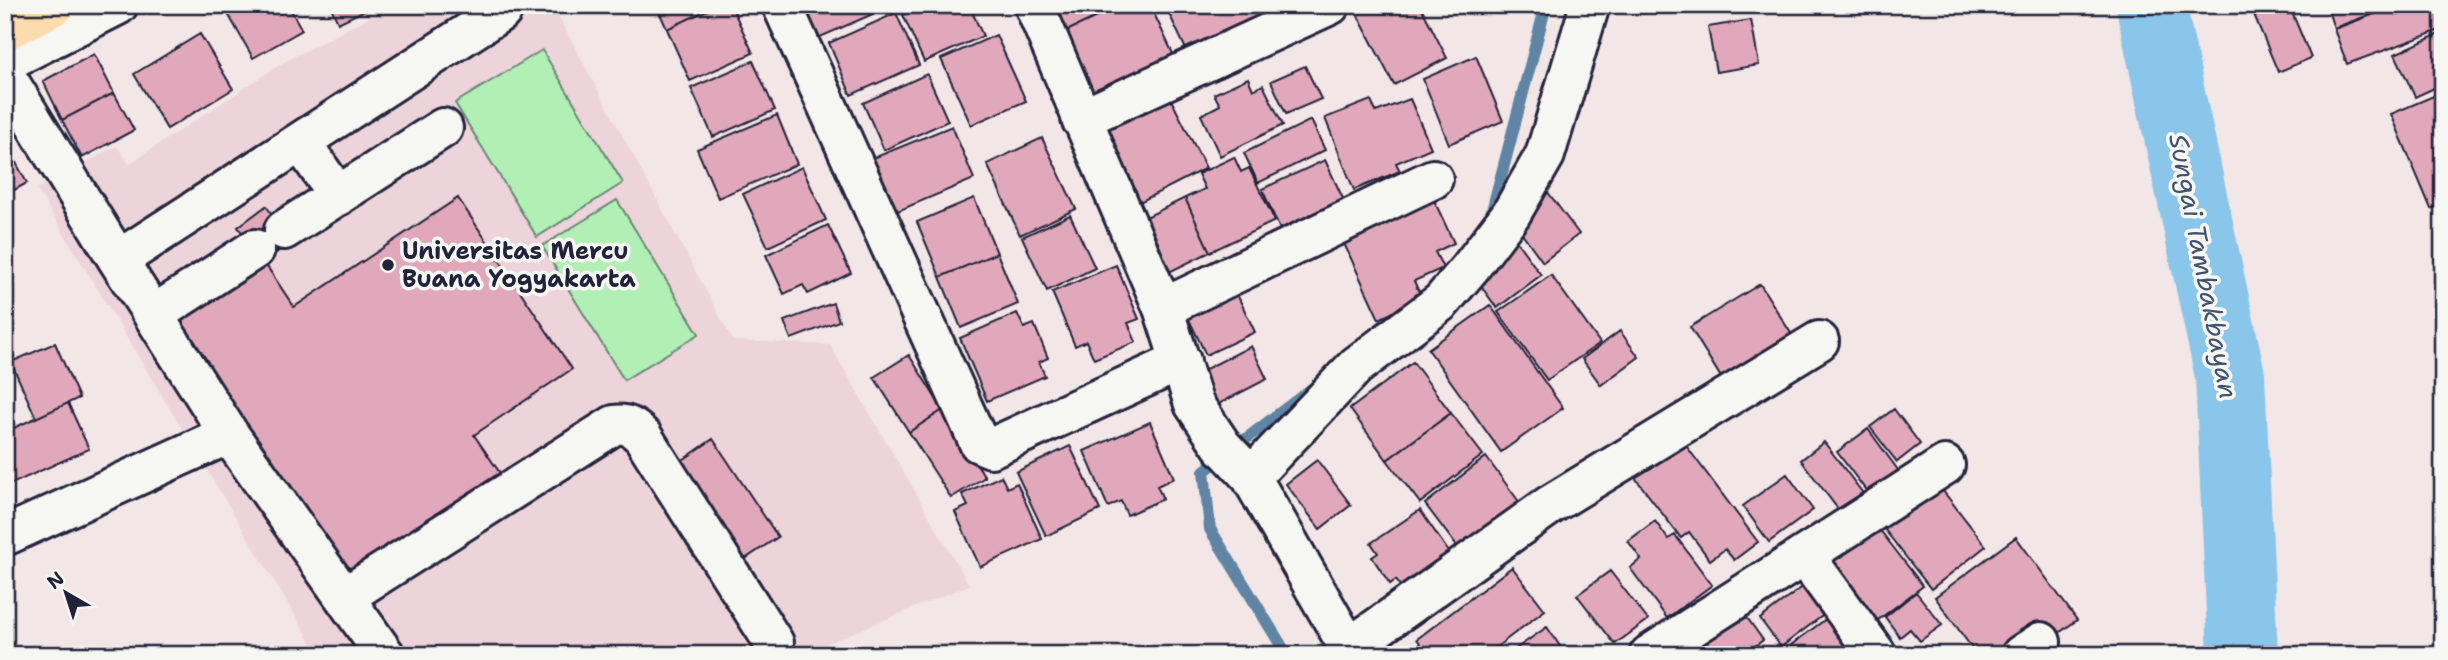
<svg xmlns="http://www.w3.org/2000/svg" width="2448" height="660" font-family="'Shantell Sans',sans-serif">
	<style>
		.built { fill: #edd3da }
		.green { fill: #b2efb5; stroke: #6a8878; stroke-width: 2 }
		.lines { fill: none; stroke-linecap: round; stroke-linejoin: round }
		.stream { stroke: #6084a3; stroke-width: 12 }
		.river { stroke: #89c6e9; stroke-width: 70 }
		.building { fill: #e1a8bb; stroke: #22223b; stroke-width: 2 }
		.minor-casing { stroke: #22223b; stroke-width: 44 }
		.highway-casing { stroke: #22223b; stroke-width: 44 }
		.minor { stroke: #f6f6f2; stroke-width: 38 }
		.highway { stroke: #fedbac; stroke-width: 38 }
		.poi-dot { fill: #22223b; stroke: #f6f6f2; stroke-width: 2.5 }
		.labels { text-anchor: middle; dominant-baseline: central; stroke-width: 7; stroke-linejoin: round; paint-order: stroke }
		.poi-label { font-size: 24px; font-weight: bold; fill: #22223b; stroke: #f6f6f2; text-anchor: start }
		.water-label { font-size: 26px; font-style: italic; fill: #41536f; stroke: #f6f6f2 }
	</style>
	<rect width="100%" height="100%" fill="#f2e6e7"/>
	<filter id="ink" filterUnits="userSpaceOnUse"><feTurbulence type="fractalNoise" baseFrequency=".0143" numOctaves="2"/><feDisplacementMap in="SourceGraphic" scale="14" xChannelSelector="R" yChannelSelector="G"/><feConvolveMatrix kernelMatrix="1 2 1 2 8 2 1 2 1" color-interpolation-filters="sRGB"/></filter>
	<g filter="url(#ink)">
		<path class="built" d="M393 5H552L733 341 830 345 969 585 799 655H319L37 189 117 146 129 164 284 62Z"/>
		<path class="green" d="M542 50 623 183 537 237 455 103Z
			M617 200 699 334 624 380 542 246Z"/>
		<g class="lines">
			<path class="stream" d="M1489 222 1546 5
				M1287 655 1210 529 1204 471 1314 387"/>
			<path class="river" d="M2151 5 2230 375 2243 655"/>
		</g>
		<path class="building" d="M244 5H288L302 30 253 58 228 14Z
			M330 5H376L338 23Z
			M656 5H718L667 29Z
			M718 5H731L753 53 690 81 667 29Z
			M804 5H891V6L818 38Z
			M924 5H969L983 36 924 62 903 15Z
			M1044 5H1122L1058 35Z
			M1122 5H1150L1174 56 1086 97 1058 35Z
			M1165 5H1274L1280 17 1191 60Z
			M1359 5H1420L1447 58 1394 85 1354 8Z
			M2250 5H2289L2311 58 2278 72Z
			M2326 5H2396L2334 28Z
			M2399 5H2439L2443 15V29L2347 64 2334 29Z
			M896 13 919 65 851 95 829 43Z
			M1751 20 1759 65 1716 72 1708 27Z
			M2443 32V84L2415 97 2395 54Z
			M200 34 233 89 167 129 134 74Z
			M996 35 1026 101 971 125 941 59Z
			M94 54 114 93 62 120 43 81Z
			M1476 56 1503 121 1449 144 1423 79Z
			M753 61 775 110 713 137 691 88Z
			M1305 66 1321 99 1286 114 1271 81Z
			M927 74 948 121 884 150 863 103Z
			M1248 78 1253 90 1263 85 1283 125 1220 156 1201 115 1220 105 1214 94Z
			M1164 86 1206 168 1136 204 1095 122Z
			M2443 92V204L2431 209 2391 114Z
			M114 93 134 130 82 158 62 120Z
			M1410 99 1431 148 1396 163 1400 171 1354 190 1325 118 1371 100 1376 112Z
			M777 115 797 164 718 198 697 149Z
			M1311 120 1325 150 1258 183 1244 153Z
			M952 126 974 179 893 213 871 159Z
			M1042 138 1076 209 1020 235 987 164Z
			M5 142 27 183 5 195Z
			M1234 157 1241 172 1249 168 1275 221 1210 252 1185 198 1205 189 1198 174Z
			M1325 160 1346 205 1282 234 1262 189Z
			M802 167 826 220 768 247 743 194Z
			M1547 191 1579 234 1543 262 1511 218Z
			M1432 196 1454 243 1435 252 1443 268 1414 281 1422 299 1379 319 1341 237Z
			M458 198 572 369 474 435 500 473 341 579 171 324 264 262 294 307Z
			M974 198 997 253 940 277 917 222Z
			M1185 198 1210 252 1163 275 1138 221Z
			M266 206 292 241 264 262 238 227Z
			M1070 215 1095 268 1047 291 1022 237Z
			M828 225 851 273 808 294 803 285 784 294 766 255Z
			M1514 238 1541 275 1497 308 1470 271Z
			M997 253 1018 304 961 328 940 277Z
			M1116 265 1139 319 1128 323 1136 342 1094 359 1086 341 1075 346 1052 292Z
			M1551 275 1600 343 1547 380 1498 312Z
			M1760 284 1797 343 1727 387 1690 327Z
			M1233 286 1255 332 1206 355 1184 309Z
			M833 303 839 321 791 339 784 321Z
			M1490 305 1563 408 1501 452 1428 349Z
			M1017 313 1024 328 1034 324 1048 358 1039 362 1045 376 987 401 960 338Z
			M1620 331 1639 357 1601 385 1582 359Z
			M55 343 79 398 36 418 11 362Z
			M1251 346 1267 379 1209 409 1192 376Z
			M909 355 943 410 909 432 874 377Z
			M1413 362 1451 413 1387 460 1350 409Z
			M68 403 89 449 7 486 5 481V432Z
			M1894 409 1920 444 1897 462 1870 427Z
			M943 410 985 477 951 498 909 432Z
			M1451 413 1483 455 1420 503 1387 460Z
			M1150 422 1174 478 1157 486 1163 499 1127 515 1121 501 1108 507 1084 451Z
			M1868 429 1898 470 1868 493 1837 452Z
			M1678 435 1758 542 1734 560 1725 549 1710 560 1689 532 1681 538 1630 471Z
			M713 439 778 537 745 559 680 462Z
			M1824 442 1865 496 1841 513 1801 460Z
			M1070 446 1100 510 1046 536 1016 472Z
			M1486 457 1523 507 1462 553 1425 504Z
			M1317 460 1351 505 1320 529 1286 484Z
			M1787 474 1813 510 1769 542 1743 506Z
			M1001 476 1007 488 1017 483 1042 539 980 567 955 512 968 506 962 494Z
			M1936 482 1986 546 1931 589 1881 525Z
			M1420 510 1455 561 1406 595 1396 580 1390 584 1372 557 1378 553 1371 543Z
			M1655 521 1668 539 1675 535 1712 585 1667 618 1630 568 1641 559 1628 541Z
			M1873 521 1923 586 1874 623 1825 558Z
			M2016 537 2077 620 2049 640 2012 655H1977L1935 597Z
			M1512 567 1545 610 1486 655H1429L1417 639Z
			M1610 571 1648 620 1615 644 1577 595Z
			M1809 582 1830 610 1781 647 1760 619Z
			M1916 592 1942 625 1920 641 1910 629 1900 637 1885 617Z
			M1738 605 1763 640 1754 647 1759 655H1669Z
			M1834 613 1859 646 1848 655H1798L1791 645Z
			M1547 627 1566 655H1517L1514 650Z"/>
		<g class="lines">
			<defs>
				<path id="minor" d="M782 5 979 443 991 448 1181 361
					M1034 5 1163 308 1194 404 1222 446 1251 477 1353 655
					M5 62 118 5
					M5 75 118 260 502 11
					M1081 119 1330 5
					M301 142 338 196
					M284 230 443 128
					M118 260 229 434 385 655
					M1163 308 1433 179
					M153 315 255 249
					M1251 477 1356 366 1441 302 1470 268 1511 214 1545 155 1590 5
					M5 536 229 434
					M1805 556 1877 655
					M344 597 614 425C627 423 634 428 643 437L774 643
					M1349 648 1550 505 1819 341
					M1649 655 1945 465
					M2021 655 2041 642"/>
				<path id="highway" d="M5 31 56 5"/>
			</defs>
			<use href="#minor" class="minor-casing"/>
			<use href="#highway" class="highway-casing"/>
			<use href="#minor" class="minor"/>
			<use href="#highway" class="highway"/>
		</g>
	</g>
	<circle class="poi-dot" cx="388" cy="265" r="7"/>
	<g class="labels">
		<g class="poi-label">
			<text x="402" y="251">Universitas Mercu<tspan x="402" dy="28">Buana Yogyakarta</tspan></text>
		</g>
		<g class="water-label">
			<text transform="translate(2204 266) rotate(79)">Sungai Tambakbayan</text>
		</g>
	</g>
	<rect width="2448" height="660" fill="none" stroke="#f6f6f2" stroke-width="28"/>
	<rect x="14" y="14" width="2420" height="632" fill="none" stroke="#22223b" stroke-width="2.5" filter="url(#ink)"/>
	<g transform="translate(66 593) rotate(321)" stroke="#f6f6f2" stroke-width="5" paint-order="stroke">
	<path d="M0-5L12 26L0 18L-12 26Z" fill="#22223b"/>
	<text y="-10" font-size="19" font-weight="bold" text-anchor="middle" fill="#22223b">N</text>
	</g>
</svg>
